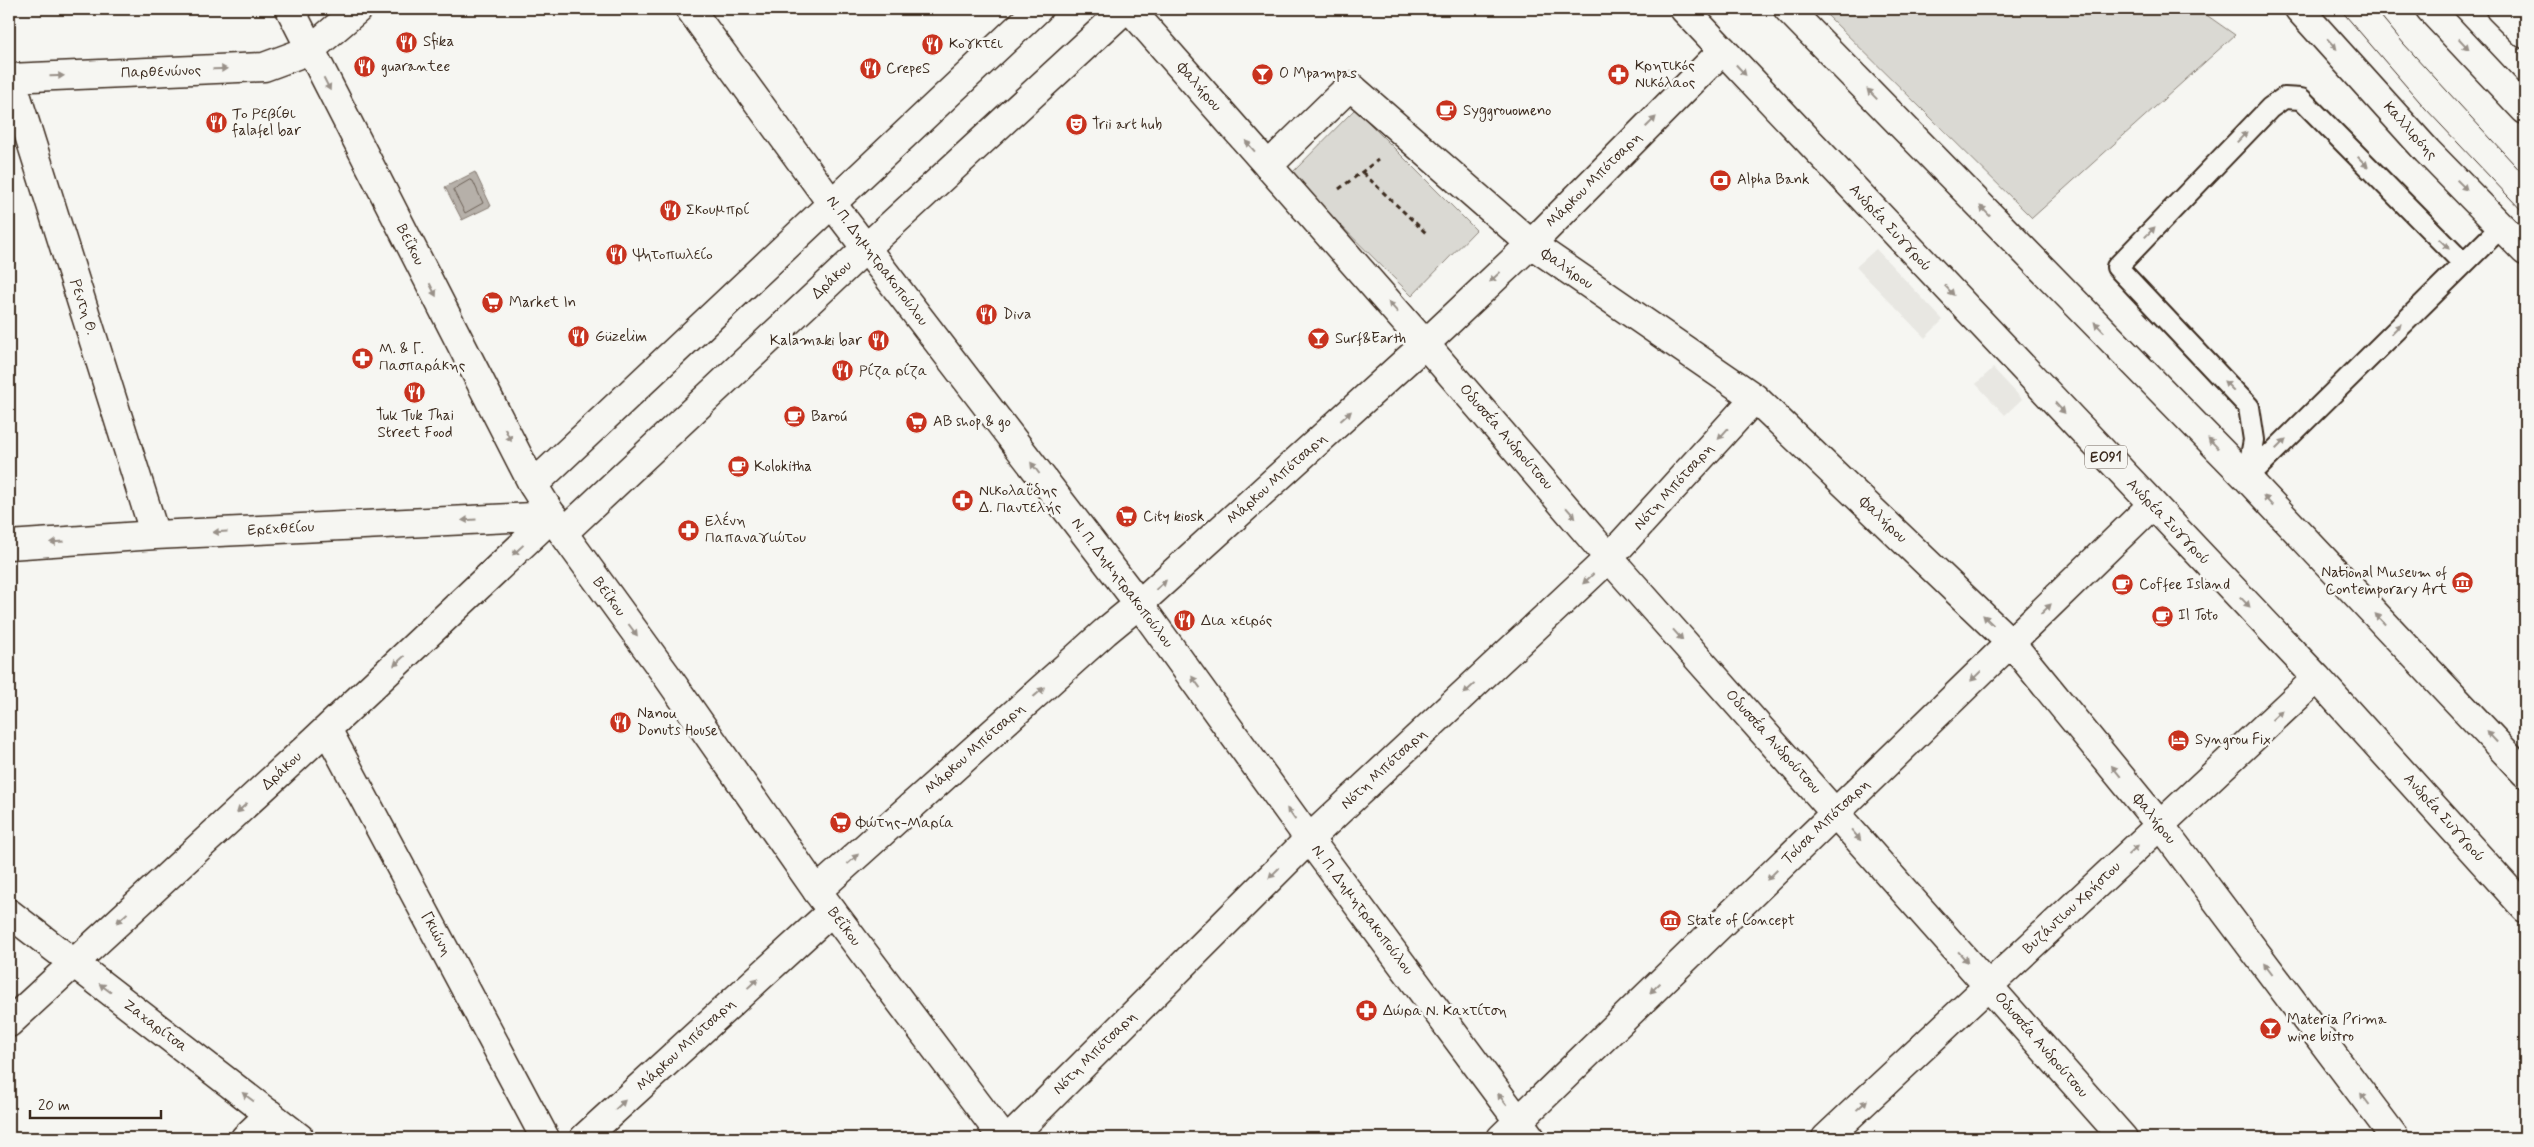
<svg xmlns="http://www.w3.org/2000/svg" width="2534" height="1147" font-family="Mynerve,sans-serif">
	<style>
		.built { fill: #e8e7e2 }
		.green { fill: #dad9d3; stroke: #8a8278 }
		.water { fill: #b6b0a9; stroke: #857a71 }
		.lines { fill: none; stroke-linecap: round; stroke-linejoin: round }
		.shore { stroke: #6c6056; stroke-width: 1 }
		.lane-casing { stroke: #3b2a1e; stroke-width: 24 }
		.street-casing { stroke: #3b2a1e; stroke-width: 31 }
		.secondary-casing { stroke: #3b2a1e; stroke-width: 31 }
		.primary-casing { stroke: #3b2a1e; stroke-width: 31 }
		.highway-casing { stroke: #3b2a1e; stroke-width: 31 }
		.path { stroke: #3b2a1e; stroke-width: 3; stroke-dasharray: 5 4; stroke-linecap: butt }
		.lane { stroke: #f6f6f2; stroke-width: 20 }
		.street { stroke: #f6f6f2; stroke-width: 28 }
		.secondary { stroke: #f6f6f2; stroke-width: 28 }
		.primary { stroke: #f6f6f2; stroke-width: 28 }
		.highway { stroke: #f6f6f2; stroke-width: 28 }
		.tram { stroke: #3b2a1e; stroke-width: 1 }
		.oneway { fill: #989088 }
		.labels { text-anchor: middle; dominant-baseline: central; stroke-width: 5; stroke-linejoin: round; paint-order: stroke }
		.shield { fill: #f6f6f2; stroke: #73675e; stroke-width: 1 }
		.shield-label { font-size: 14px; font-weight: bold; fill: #3b2a1e }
		.poi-label { font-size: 15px; fill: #3b2a1e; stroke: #f6f6f2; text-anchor: start }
		.street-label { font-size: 15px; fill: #3b2a1e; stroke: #f6f6f2 }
	</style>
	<rect width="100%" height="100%" fill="#f6f6f2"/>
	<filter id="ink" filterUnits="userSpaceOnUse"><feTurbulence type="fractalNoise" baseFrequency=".02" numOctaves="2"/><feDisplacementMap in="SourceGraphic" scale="10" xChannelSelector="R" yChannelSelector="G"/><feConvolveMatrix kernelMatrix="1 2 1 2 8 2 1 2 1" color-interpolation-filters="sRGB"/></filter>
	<g filter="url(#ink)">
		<path class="built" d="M1876 249 1943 320 1925 338 1856 267Z
			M1993 368 2022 399 2005 415 1976 384Z"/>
		<path class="green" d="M1821 9H2198L2235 35 2032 218Z
			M1355 109 1476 230 1412 296 1290 175Z"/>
		<path class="water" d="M475 172 491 206 462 220 445 187Z"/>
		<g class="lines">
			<path class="shore" d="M470 180 473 181 483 203 465 213 453 190Z"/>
			<defs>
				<path id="lane" d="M2247 478 2254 440 2249 407 2117 267 2270 108 2284 98 2301 99 2463 263
					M2247 478 2502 226"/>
				<path id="street" d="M1130 9 1425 344 1609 558 2123 1138
					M9 78 264 67 310 50 358 9
					M11 78 155 535
					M1268 166 1350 86 1531 244 1755 398 2011 643 2160 825 2395 1138
					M533 485 1038 9
					M563 533 866 248 1125 9
					M9 545 155 535 553 516
					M327 729 545 1138
					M817 891 1105 632 1139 604 1425 344 1531 244 1723 50
					M9 913 300 1138
					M9 1023 327 729 553 516
					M245 1138 270 1114
					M584 1138 832 911
					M1010 1138 1309 839 1609 558 1755 398
					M1501 1138 2152 505
					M1826 1138 2317 678"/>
				<path id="secondary" d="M290 9 533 485 563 533 667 676 817 891 1003 1138
					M690 9 832 204 1139 604 1309 839 1531 1138"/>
				<path id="primary" d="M2299 9 2427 151 2525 251
					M2430 9 2525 110
					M2500 9 2525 34"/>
				<path id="highway" d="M1684 9 2317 678 2525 908
					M1788 9 2247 478 2525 773"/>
			</defs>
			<use href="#lane" class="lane-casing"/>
			<use href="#street" class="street-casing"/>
			<use href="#secondary" class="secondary-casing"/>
			<use href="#primary" class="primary-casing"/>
			<use href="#highway" class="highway-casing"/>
			<path class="path" d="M1363 173 1427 234
				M1339 189 1378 160"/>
			<use href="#lane" class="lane"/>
			<use href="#street" class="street"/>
			<use href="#secondary" class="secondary"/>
			<use href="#primary" class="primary"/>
			<use href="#highway" class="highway"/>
			<path class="tram" d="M2340 9 2425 108 2525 214
				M2375 9 2404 44 2525 176"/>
		</g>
		<defs><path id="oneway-solid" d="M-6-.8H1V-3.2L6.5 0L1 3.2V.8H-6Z" transform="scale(1.25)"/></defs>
		<g class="oneway">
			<use href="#oneway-solid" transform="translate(2332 44) rotate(48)"/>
			<use href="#oneway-solid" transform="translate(2464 44) rotate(47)"/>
			<use href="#oneway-solid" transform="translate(220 69) rotate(-2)"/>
			<use href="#oneway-solid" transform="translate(1741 70) rotate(47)"/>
			<use href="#oneway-solid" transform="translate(57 76) rotate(-2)"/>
			<use href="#oneway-solid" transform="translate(327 84) rotate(63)"/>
			<use href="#oneway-solid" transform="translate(1872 94) rotate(-134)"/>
			<use href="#oneway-solid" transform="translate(1651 122) rotate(-45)"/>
			<use href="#oneway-solid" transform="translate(2242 137) rotate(-46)"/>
			<use href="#oneway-solid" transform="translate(1250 146) rotate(-131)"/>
			<use href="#oneway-solid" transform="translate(2363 162) rotate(45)"/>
			<use href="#oneway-solid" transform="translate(2462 185) rotate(45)"/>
			<use href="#oneway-solid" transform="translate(1985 211) rotate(-134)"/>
			<use href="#oneway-solid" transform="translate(2150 232) rotate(-46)"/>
			<use href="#oneway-solid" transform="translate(2444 244) rotate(45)"/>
			<use href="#oneway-solid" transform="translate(1495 277) rotate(137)"/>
			<use href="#oneway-solid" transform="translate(433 290) rotate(63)"/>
			<use href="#oneway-solid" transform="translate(1949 290) rotate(47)"/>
			<use href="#oneway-solid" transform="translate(1393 307) rotate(-132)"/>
			<use href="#oneway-solid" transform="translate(2099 327) rotate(-134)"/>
			<use href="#oneway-solid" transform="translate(2396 329) rotate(-45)"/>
			<use href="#oneway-solid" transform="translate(2229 386) rotate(-135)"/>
			<use href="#oneway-solid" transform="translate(2060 408) rotate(47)"/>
			<use href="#oneway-solid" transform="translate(1346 416) rotate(-42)"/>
			<use href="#oneway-solid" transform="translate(1723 434) rotate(132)"/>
			<use href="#oneway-solid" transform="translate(508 435) rotate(63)"/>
			<use href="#oneway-solid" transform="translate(2213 443) rotate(-134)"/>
			<use href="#oneway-solid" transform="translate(2281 444) rotate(-45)"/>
			<use href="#oneway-solid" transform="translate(1035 468) rotate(-127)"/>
			<use href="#oneway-solid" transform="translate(2268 501) rotate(-133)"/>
			<use href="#oneway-solid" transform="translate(1571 513) rotate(49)"/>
			<use href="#oneway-solid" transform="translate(469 520) rotate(177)"/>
			<use href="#oneway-solid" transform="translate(220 532) rotate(177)"/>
			<use href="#oneway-solid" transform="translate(57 542) rotate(176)"/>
			<use href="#oneway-solid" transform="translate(518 550) rotate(137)"/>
			<use href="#oneway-solid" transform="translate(1588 579) rotate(137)"/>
			<use href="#oneway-solid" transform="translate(1161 585) rotate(-42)"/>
			<use href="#oneway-solid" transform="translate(2245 602) rotate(46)"/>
			<use href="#oneway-solid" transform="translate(2046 609) rotate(-44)"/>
			<use href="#oneway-solid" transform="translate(2380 619) rotate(-133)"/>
			<use href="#oneway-solid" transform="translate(1988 620) rotate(-136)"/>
			<use href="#oneway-solid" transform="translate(633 630) rotate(53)"/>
			<use href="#oneway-solid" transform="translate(1678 635) rotate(48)"/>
			<use href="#oneway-solid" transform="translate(399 661) rotate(137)"/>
			<use href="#oneway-solid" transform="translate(1976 676) rotate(136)"/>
			<use href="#oneway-solid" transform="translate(1196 682) rotate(-126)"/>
			<use href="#oneway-solid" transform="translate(1469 689) rotate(137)"/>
			<use href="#oneway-solid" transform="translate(1039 692) rotate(-42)"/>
			<use href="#oneway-solid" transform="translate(2277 715) rotate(-43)"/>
			<use href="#oneway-solid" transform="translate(2492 737) rotate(-133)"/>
			<use href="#oneway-solid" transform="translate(2116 771) rotate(-129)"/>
			<use href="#oneway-solid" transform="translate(242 808) rotate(137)"/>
			<use href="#oneway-solid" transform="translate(1291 814) rotate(-126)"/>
			<use href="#oneway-solid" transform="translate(1856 835) rotate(49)"/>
			<use href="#oneway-solid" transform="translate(2133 850) rotate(-43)"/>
			<use href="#oneway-solid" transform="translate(853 859) rotate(-42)"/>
			<use href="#oneway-solid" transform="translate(1274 873) rotate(135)"/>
			<use href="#oneway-solid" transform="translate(1772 875) rotate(136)"/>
			<use href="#oneway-solid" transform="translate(122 918) rotate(137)"/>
			<use href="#oneway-solid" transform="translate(1963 957) rotate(49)"/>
			<use href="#oneway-solid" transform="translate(2268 969) rotate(-127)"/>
			<use href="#oneway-solid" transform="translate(753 983) rotate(-43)"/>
			<use href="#oneway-solid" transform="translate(105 988) rotate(-143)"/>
			<use href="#oneway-solid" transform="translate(1655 988) rotate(136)"/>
			<use href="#oneway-solid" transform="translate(248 1097) rotate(-143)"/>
			<use href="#oneway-solid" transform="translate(1502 1099) rotate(-127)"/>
			<use href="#oneway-solid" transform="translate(2365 1099) rotate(-127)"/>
			<use href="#oneway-solid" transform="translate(620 1105) rotate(-43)"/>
			<use href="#oneway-solid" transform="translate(1862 1105) rotate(-43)"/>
		</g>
	</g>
	<defs>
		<symbol id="restaurant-disc" viewBox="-11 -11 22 22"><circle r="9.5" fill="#c8321e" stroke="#f6f6f2"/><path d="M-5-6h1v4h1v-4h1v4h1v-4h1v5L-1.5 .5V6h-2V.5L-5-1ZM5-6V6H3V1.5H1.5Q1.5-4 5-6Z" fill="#fff"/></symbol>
		<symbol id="bar-disc" viewBox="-11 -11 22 22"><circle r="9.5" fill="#c8321e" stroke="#f6f6f2"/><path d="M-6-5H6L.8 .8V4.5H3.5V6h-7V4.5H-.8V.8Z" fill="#fff"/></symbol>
		<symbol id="pharmacy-disc" viewBox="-11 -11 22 22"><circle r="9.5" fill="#c8321e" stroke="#f6f6f2"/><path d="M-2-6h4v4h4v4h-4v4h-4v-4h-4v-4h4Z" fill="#fff"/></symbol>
		<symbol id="cafe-disc" viewBox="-11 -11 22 22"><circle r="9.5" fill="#c8321e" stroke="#f6f6f2"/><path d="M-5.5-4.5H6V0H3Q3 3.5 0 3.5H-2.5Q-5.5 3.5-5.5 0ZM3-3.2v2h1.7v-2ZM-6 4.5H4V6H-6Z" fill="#fff"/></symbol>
		<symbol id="theatre-disc" viewBox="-11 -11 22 22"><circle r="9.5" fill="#c8321e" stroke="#f6f6f2"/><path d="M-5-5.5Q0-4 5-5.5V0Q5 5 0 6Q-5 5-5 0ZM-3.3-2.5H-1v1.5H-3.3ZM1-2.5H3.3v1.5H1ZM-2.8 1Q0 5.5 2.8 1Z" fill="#fff"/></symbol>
		<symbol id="bank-disc" viewBox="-11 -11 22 22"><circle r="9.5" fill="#c8321e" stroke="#f6f6f2"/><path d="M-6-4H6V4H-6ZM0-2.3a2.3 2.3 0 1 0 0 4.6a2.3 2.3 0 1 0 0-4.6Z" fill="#fff"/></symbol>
		<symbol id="supermarket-disc" viewBox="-11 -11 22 22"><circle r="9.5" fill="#c8321e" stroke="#f6f6f2"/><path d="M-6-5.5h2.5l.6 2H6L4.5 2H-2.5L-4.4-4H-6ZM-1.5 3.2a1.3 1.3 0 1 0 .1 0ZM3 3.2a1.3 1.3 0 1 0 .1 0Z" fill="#fff"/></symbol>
		<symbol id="museum-disc" viewBox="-11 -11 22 22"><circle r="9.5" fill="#c8321e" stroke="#f6f6f2"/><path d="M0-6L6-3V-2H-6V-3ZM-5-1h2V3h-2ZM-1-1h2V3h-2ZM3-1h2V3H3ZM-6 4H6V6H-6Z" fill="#fff"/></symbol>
		<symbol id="hotel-disc" viewBox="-11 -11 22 22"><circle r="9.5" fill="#c8321e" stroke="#f6f6f2"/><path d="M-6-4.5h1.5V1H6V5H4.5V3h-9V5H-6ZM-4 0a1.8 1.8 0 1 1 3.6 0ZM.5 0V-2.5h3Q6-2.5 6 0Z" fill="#fff"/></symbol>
	</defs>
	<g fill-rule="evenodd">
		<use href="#restaurant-disc" x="394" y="30" width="25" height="25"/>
		<use href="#restaurant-disc" x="920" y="32" width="25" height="25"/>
		<use href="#restaurant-disc" x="352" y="54" width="25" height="25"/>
		<use href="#restaurant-disc" x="858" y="56" width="25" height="25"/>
		<use href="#bar-disc" x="1250" y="62" width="25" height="25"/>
		<use href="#pharmacy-disc" x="1606" y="62" width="25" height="25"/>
		<use href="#cafe-disc" x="1434" y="98" width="25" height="25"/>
		<use href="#restaurant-disc" x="204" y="110" width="25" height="25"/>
		<use href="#theatre-disc" x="1064" y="112" width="25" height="25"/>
		<use href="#bank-disc" x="1708" y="168" width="25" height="25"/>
		<use href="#restaurant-disc" x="658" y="198" width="25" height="25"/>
		<use href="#restaurant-disc" x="604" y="242" width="25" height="25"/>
		<use href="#supermarket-disc" x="480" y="290" width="25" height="25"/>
		<use href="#restaurant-disc" x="974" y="302" width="25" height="25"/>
		<use href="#restaurant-disc" x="566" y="324" width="25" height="25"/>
		<use href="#bar-disc" x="1306" y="326" width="25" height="25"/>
		<use href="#restaurant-disc" x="866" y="328" width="25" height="25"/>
		<use href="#pharmacy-disc" x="350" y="346" width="25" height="25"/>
		<use href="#restaurant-disc" x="830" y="358" width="25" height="25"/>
		<use href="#restaurant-disc" x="402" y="380" width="25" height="25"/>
		<use href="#cafe-disc" x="782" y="404" width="25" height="25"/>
		<use href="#supermarket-disc" x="904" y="410" width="25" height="25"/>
		<use href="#cafe-disc" x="726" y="454" width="25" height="25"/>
		<use href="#pharmacy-disc" x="950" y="488" width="25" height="25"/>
		<use href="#supermarket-disc" x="1114" y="504" width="25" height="25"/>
		<use href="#pharmacy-disc" x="676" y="518" width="25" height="25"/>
		<use href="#museum-disc" x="2450" y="570" width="25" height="25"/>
		<use href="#cafe-disc" x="2110" y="572" width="25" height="25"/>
		<use href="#cafe-disc" x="2150" y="604" width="25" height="25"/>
		<use href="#restaurant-disc" x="1172" y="608" width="25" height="25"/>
		<use href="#restaurant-disc" x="608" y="710" width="25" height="25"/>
		<use href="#hotel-disc" x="2166" y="728" width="25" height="25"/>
		<use href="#supermarket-disc" x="828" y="810" width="25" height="25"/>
		<use href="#museum-disc" x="1658" y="908" width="25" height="25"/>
		<use href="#pharmacy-disc" x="1354" y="998" width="25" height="25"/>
		<use href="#bar-disc" x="2258" y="1016" width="25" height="25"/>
	</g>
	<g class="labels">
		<rect class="shield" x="2085" y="445.5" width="42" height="23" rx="4"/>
		<g class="shield-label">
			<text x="2106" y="457">ΕΟ91</text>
		</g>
		<g class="poi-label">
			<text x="423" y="42">Sfika</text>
			<text x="949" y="44">Κογκτει</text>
			<text x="1635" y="66">Κρητικός<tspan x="1635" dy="17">Νικόλαος</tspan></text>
			<text x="381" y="67">guarantee</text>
			<text x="886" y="69">CrepeS</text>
			<text x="1279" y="74">O Mpampas</text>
			<text x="1463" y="111">Syggrouomeno</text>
			<text x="232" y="114">Το Ρεβίθι<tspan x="232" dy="17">falafel bar</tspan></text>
			<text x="1092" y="125">Trii art hub</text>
			<text x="1737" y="180">Alpha Bank</text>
			<text x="686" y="210">Σκουμπρί</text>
			<text x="633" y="255">Ψητοπωλείο</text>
			<text x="509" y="303">Market In</text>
			<text x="1003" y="315">Diva</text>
			<text x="595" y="337">Güzelim</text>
			<text x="1335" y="339">Surf&amp;Earth</text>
			<text x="862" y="341" text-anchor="end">Kalamaki bar</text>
			<text x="379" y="349">Μ. &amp; Γ.<tspan x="379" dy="17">Πασπαράκης</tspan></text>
			<text x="859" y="371">Ρίζα ρίζα</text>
			<text x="415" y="416" text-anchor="middle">Tuk Tuk Thai<tspan x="415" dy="17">Street Food</tspan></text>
			<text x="811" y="417">Baroú</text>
			<text x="933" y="422">AB shop &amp; go</text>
			<text x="754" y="467">Kolokitha</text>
			<text x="979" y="491">Νικολαΐδης<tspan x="979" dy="17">Δ. Παντελής</tspan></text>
			<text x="1143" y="517">City kiosk</text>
			<text x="705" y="521">Ελένη<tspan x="705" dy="17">Παπαναγιώτου</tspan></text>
			<text x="2447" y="573" text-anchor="end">National Museum of<tspan x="2447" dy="17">Contemporary Art</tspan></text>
			<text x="2139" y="585">Coffee Island</text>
			<text x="2178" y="616">Il Toto</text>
			<text x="1201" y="621">Δια χειρός</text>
			<text x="637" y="714">Nanou<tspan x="637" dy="17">Donuts House</tspan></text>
			<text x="2195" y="740">Syngrou Fix</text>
			<text x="856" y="823">Φώτης-Μαρία</text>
			<text x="1687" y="921">State of Concept</text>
			<text x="1383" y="1011">Δώρα Ν. Καχτίτση</text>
			<text x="2287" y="1020">Materia Prima<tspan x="2287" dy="17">wine bistro</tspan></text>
		</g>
		<g class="street-label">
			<text transform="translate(161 72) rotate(-2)">Παρθενώνος</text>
			<text transform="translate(1199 87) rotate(49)">Φαλήρου</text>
			<text transform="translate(2410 131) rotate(48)">Καλλιρόης</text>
			<text transform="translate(1594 180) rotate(-45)">Μάρκου Μπότσαρη</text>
			<text transform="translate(1890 228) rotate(47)">Ανδρέα Συγγρού</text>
			<text transform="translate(410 245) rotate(63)">Βεΐκου</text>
			<text transform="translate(877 261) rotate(53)">Ν. Π. Δημητρακοπούλου</text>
			<text transform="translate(1567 269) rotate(35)">Φαλήρου</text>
			<text transform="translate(832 280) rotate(-43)">Δράκου</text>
			<text transform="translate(83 307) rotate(72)">Ρεντη Θ.</text>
			<text transform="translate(1506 437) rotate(49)">Οδυσσέα Ανδρούτσου</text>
			<text transform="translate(1277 479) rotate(-42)">Μάρκου Μπότσαρη</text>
			<text transform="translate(1674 487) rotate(-48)">Νότη Μπότσαρη</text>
			<text transform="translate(1883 520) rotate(44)">Φαλήρου</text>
			<text transform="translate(2168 522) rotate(46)">Ανδρέα Συγγρού</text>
			<text transform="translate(281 529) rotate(-3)">Ερεχθείου</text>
			<text transform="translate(1122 583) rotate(53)">Ν. Π. Δημητρακοπούλου</text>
			<text transform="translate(609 597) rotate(54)">Βεΐκου</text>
			<text transform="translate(1773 742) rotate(48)">Οδυσσέα Ανδρούτσου</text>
			<text transform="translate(975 749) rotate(-42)">Μάρκου Μπότσαρη</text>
			<text transform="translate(1384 769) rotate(-43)">Νότη Μπότσαρη</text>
			<text transform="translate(282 771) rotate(-43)">Δράκου</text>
			<text transform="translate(2444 818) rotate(48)">Ανδρέα Συγγρού</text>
			<text transform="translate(2154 819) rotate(52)">Φαλήρου</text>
			<text transform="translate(1826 822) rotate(-44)">Τούσα Μπότσαρη</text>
			<text transform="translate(2072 908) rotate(-43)">Βυζάντιου Χρήστου</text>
			<text transform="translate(1362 910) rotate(53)">Ν. Π. Δημητρακοπούλου</text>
			<text transform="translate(844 927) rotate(53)">Βεΐκου</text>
			<text transform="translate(436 934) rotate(62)">Γκιώνη</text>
			<text transform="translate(155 1026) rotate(37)">Ζαχαρίτσα</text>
			<text transform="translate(686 1045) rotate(-43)">Μάρκου Μπότσαρη</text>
			<text transform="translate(2041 1045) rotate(49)">Οδυσσέα Ανδρούτσου</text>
			<text transform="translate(1095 1053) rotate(-45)">Νότη Μπότσαρη</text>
		</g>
	</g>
	<rect width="2534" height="1147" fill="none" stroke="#f6f6f2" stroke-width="30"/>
	<rect x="15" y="15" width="2504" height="1117" fill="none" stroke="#3b2a1e" stroke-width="2" filter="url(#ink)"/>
	<path d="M30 1110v8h131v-8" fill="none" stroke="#3b2a1e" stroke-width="2.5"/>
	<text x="38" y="1110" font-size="15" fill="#3b2a1e" stroke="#f6f6f2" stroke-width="4" paint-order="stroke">20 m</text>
</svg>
